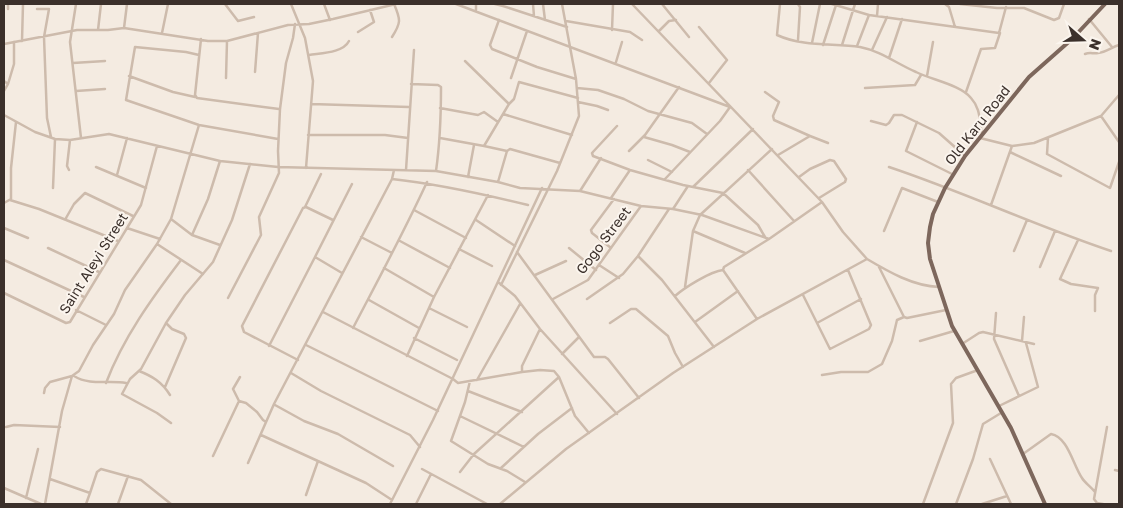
<svg xmlns="http://www.w3.org/2000/svg" width="1123" height="508" font-family="'Golos Text',sans-serif">
	<style>
		.lines { fill: none; stroke-linecap: round; stroke-linejoin: round }
		.minor { stroke: #cdbbac; stroke-width: 2.5 }
		.primary { stroke: #7d675c; stroke-width: 4 }
		.labels { text-anchor: middle; dominant-baseline: central; stroke-width: 4; stroke-linejoin: round; paint-order: stroke }
		.street-label { font-size: 14px; fill: #3b302b; stroke: #fbf5ee }
	</style>
	<rect width="100%" height="100%" fill="#f4ebe1"/>
	<g class="lines">
		<path class="minor" d="M76 4 70 42 81 138
			M225 4 238 21 254 17
			M291 4 305 38 313 81 306 168
			M324 4 330 20
			M456 4 730 107 720 121 665 179
			M476 4V11
			M495 4 503 6V4
			M533 4 534 16
			M543 4 545 20
			M632 4 822 202 843 232 867 259
			M662 4 689 37
			M780 4 777 35C803 47 833 43 860 47 881 51 897 64 916 72 932 80 961 85 971 98 981 109 979 120 982 134
			M832 4 869 15 999 33 1006 7
			M945 4 949 7 955 27
			M960 4 997 8H1024L1054 20 1059 18 1064 4
			M503 6 567 27
			M8 9V4
			M37 9H49L44 37 47 118 51 137
			M877 16 878 4
			M1089 19 1112 47
			M499 20 490 45 492 49 537 67 576 79
			M566 21 630 32 642 40
			M699 27 727 60 709 83
			M124 28 208 41H227L288 25 309 24 333 19 396 4
			M98 30 101 4
			M612 30 613 4
			M659 31 669 21 676 20
			M358 32 374 22 370 10
			M162 33 168 4
			M392 37C401 23 401 20 394 4
			M201 39 195 95 197 98 279 109
			M798 40 800 7 798 4
			M22 41 23 4
			M812 43 820 4
			M4 44 77 30H108L124 28 127 4
			M823 45 836 5
			M842 45 855 4
			M857 46 869 15
			M872 50 887 17
			M1085 54C1090 52 1093 54 1098 53 1106 52 1112 47 1119 45
			M199 55 186 52 135 47 126 100 199 125 278 139
			M309 55C321 53 343 53 349 41
			M889 58 902 19
			M465 61 509 104
			M616 62 622 42
			M73 63 105 61
			M255 72 258 33
			M129 76 173 92 195 97
			M927 76 933 42
			M226 78 227 41
			M511 78 527 31
			M4 81 8 84 4 91
			M8 84 14 64V42
			M411 84 438 85 441 87C441 115 440 143 436 171
			M577 88 598 90 624 99 648 111 692 123 707 134
			M865 88 915 85 921 75
			M76 91 105 89
			M765 92 779 102 773 116 774 120 810 136
			M966 92 981 49 995 48 1000 33
			M578 102 597 106 608 110
			M311 104 409 107
			M440 108 478 115 484 112 498 122
			M503 114 572 135
			M4 115 35 132 55 139 70 140 109 134 220 161 278 167 436 171 498 182 520 188 580 191 641 206 673 209 702 215 769 239 822 202
			M1101 116 1119 142
			M871 121 886 125 889 123 894 115H902L939 133 965 156
			M917 122 906 151 952 174
			M617 126 592 153 593 156 630 170 683 185 723 193 758 225 765 237
			M308 135H385L408 138
			M644 137 672 145 690 152
			M440 138 484 146 509 104 514 99 519 82 578 98
			M980 138 1012 146 1034 143 1101 116 1119 95
			M1048 138 1047 154 1110 188 1119 162
			M484 146 507 151
			M629 151 645 135 679 87
			M1010 152 1061 176
			M778 155 810 136 828 143
			M648 160 672 172
			M96 167 146 188
			M889 167C964 192 1036 226 1111 251
			M69 170 67 166 70 140
			M406 170 414 50
			M748 170 794 221
			M117 175 127 138
			M468 177 474 145
			M799 177 810 169 830 160 834 161 846 179 845 182 819 198
			M392 179C439 184 483 194 528 205
			M498 182 507 151 510 149 560 163
			M693 187 753 129
			M53 188 55 139
			M580 191 601 158
			M611 198 630 170
			M10 200 39 209 118 241
			M4 203 11 199V168L16 122
			M991 205 1012 146
			M305 207 321 174
			M673 209 688 186
			M414 210 466 238
			M171 219 192 235 220 245
			M66 220V218L74 204 85 193 133 216
			M476 220 515 246
			M4 228 28 238
			M127 228 160 239
			M693 231 745 253
			M884 231 902 188 938 202
			M192 235 208 199 220 161
			M361 237 392 253
			M1078 240 1060 279 1071 284 1098 288 1095 295V311
			M400 241 450 268
			M157 244 203 274
			M48 248 99 272
			M569 248 596 270
			M611 248 592 233 591 230 614 199
			M459 249 492 266
			M1014 251 1027 220
			M517 252 594 357H605L608 359 639 398
			M638 256 662 280 714 347
			M4 260 84 297
			M599 265 619 278
			M879 267 904 317 907 318 946 310
			M1040 267 1055 231
			M384 268 434 297
			M342 273 315 257 352 184
			M535 275 566 261
			M498 282 515 296 540 329 617 414
			M501 285 557 171 579 116 576 79 562 4
			M685 287 693 231 700 215 772 149
			M4 293 66 323 70 322 141 205 157 146
			M803 295 830 349 869 329 871 325 848 270
			M675 296C684 288 711 271 723 270
			M228 298 261 235 259 217 279 173 278 151 280 109 286 63 293 38 295 24
			M553 299 588 280 641 206
			M587 299 623 274 638 256 669 209
			M369 300 419 328
			M429 308 467 327
			M76 310 106 325
			M323 312 453 379 458 383 522 372
			M996 313 994 339 1019 396
			M757 319 723 270 724 267 769 239
			M695 322 738 291
			M610 323 631 309H636L668 336 675 353 683 367
			M817 323 861 299
			M353 328C378 280 404 232 427 182
			M540 329 522 366V372L540 370 554 371 559 377 575 416 589 433
			M414 338 457 360
			M920 341 954 331
			M1022 341 1024 317
			M962 344 979 333 983 332 1034 344
			M306 345 438 411
			M269 346 315 257
			M562 354 579 337
			M407 356 434 297 488 195
			M298 360 244 332 242 326 303 208 306 207 333 220
			M139 371C152 376 162 382 170 395
			M291 373 321 391 410 435 420 447
			M822 375 841 372H868L882 364 892 341 897 320 904 317
			M74 376C90 386 109 380 126 383
			M240 377 233 389 239 401 246 403 257 412 263 420 266 422
			M477 380 520 304
			M470 381 465 402 451 441 488 464 507 471 525 482
			M106 383C123 338 152 298 181 260
			M165 387 186 338 184 334 172 329 166 323
			M468 391 522 412
			M44 393 45 388 50 382 72 376 79 371 93 345 114 314 125 290 157 244 171 219 199 125
			M275 405 304 421 338 434 393 466
			M999 406 1038 387 1026 343
			M460 416 524 447
			M171 423 157 413 122 394 130 379 141 369 166 323 185 295 213 262 232 220 250 164
			M6 427 14 425 60 427
			M261 435 366 483 392 500
			M1023 454 1051 434C1068 437 1073 465 1082 478 1085 483 1091 487 1095 492
			M213 456 239 401
			M990 459 1011 504
			M248 463 274 404 392 179 394 170
			M501 468 538 434 572 408
			M422 469 487 504
			M1115 470 1119 471
			M460 472 474 454 559 377
			M50 479 90 493 86 504
			M4 488 41 504
			M90 493 97 472 101 469 141 480 171 504
			M306 495 318 461
			M26 498 38 449
			M45 504 62 411 72 376
			M118 504 128 476
			M390 504 433 420 542 188
			M416 504 431 474
			M500 504 566 449 673 373 757 319 867 259C889 272 913 286 939 287
			M923 504 953 423 951 384 956 378 978 370
			M956 504 973 459 983 424 1001 413
			M982 504 1007 496
			M1103 504 1097 503 1094 499 1107 427"/>
		<path class="primary" d="M1045 504 1011 428 952 326 930 259 928 243 930 227 933 214 945 188 965 156 1029 77 1072 39 1105 4"/>
	</g>
	<g class="labels">
		<g class="street-label">
			<text transform="translate(977 125) rotate(-52)">Old Karu Road</text>
			<text transform="translate(603 240) rotate(-53)">Gogo Street</text>
			<text transform="translate(93 263) rotate(-58)">Saint Aleyi Street</text>
		</g>
	</g>
	<rect width="1123" height="508" fill="none" stroke="#3b302b" stroke-width="10"/>
	<g transform="translate(1083 40) rotate(110)" stroke="#fbf5ee" stroke-width="4" paint-order="stroke">
	<path d="M0-4L9 19L0 12L-9 19Z" fill="#3b302b"/>
	<text y="-8" font-size="14" font-weight="bold" text-anchor="middle" fill="#3b302b">N</text>
	</g>
</svg>
